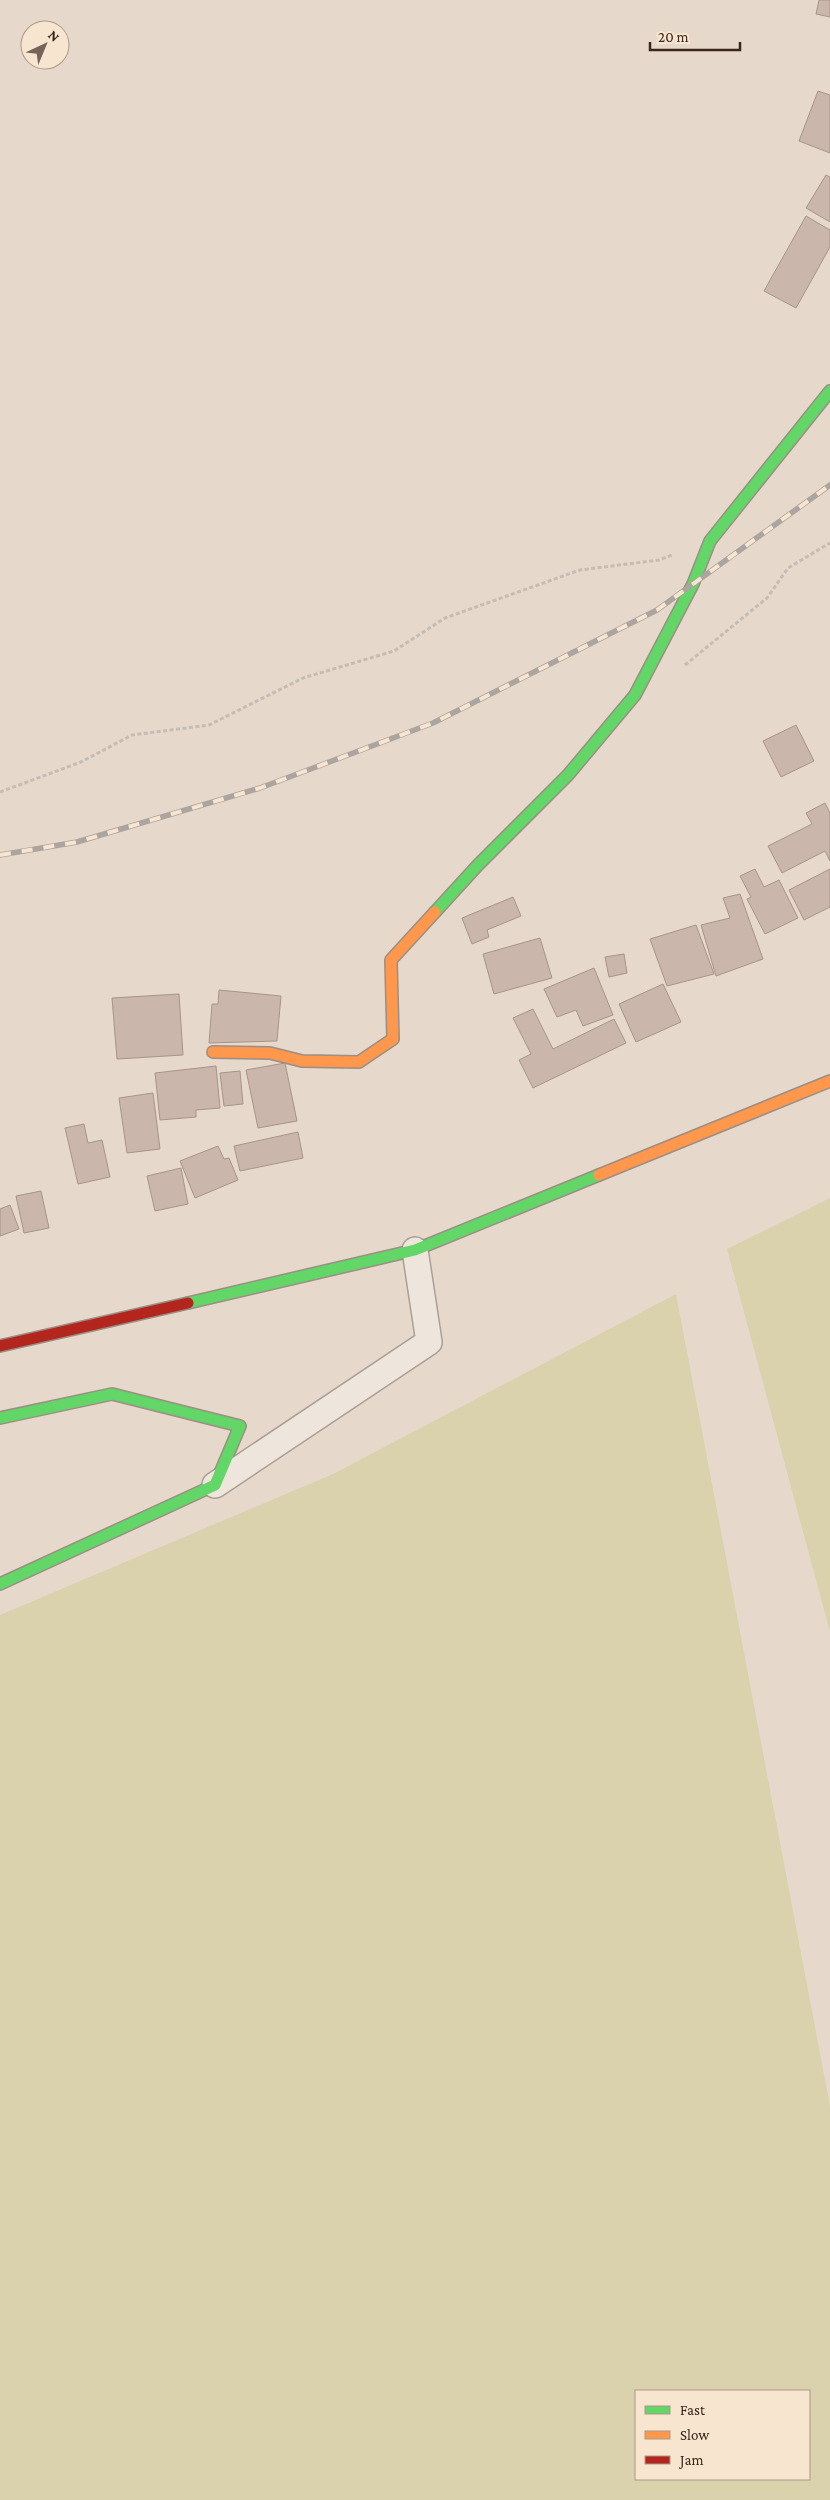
<svg xmlns="http://www.w3.org/2000/svg" width="830" height="2500" font-family="'Crimson Pro',serif">
	<style>
		.green { fill: #dad2ac; fill-rule: evenodd }
		.building { fill: #cab6ab; stroke: #a6948a }
		.lines { fill: none; stroke-linecap: round; stroke-linejoin: round }
		.street-casing { stroke: #ab9e95; stroke-width: 28 }
		.fast-casing { stroke: #9b8e84; stroke-width: 14 }
		.slow-casing { stroke: #9b8e84; stroke-width: 14 }
		.jam-casing { stroke: #9b8e84; stroke-width: 14 }
		.path { stroke: #c6bcb4; stroke-width: 3; stroke-dasharray: 4 2.5; stroke-linecap: butt }
		.street { stroke: #eee6dd; stroke-width: 25 }
		.fast { stroke: #63d668; stroke-width: 11 }
		.slow { stroke: #ff974d; stroke-width: 11 }
		.jam { stroke: #b3261e; stroke-width: 11 }
		.rail-casing { stroke: #aca49e; stroke-width: 5.5 }
		.rail { stroke: #f8e5cf; stroke-width: 4; stroke-dasharray: 11; stroke-linecap: butt }
	</style>
	<rect width="100%" height="100%" fill="#e6d9cb"/>
	<path class="green" d="M830 1198V1632L727 1249Z
		M676 1294 830 2106V2500H0V1615L333 1474ZM636 2391H809V2479H636Z"/>
	<path class="building" d="M819 0H830V17L816 14Z
		M818 91 830 95V153L799 141Z
		M826 175 830 177V222L806 208Z
		M806 216 830 230V247L796 308 764 291Z
		M796 725 814 761 781 777 763 741Z
		M825 803 830 813V861L825 851 782 873 768 846 812 824 806 813Z
		M755 869 764 887 779 880 798 918 765 934 747 899 751 897 740 876Z
		M830 869V907L804 920 789 890Z
		M740 894 763 959 716 976 701 925 730 918 723 898Z
		M513 897 521 916 487 930 489 937 472 944 462 918Z
		M696 925 714 974 667 986 650 939Z
		M540 938 552 978 494 994 483 954Z
		M624 954 627 973 609 977 605 957Z
		M594 968 613 1015 583 1026 576 1010 557 1017 544 989Z
		M663 984 681 1022 636 1042 619 1004Z
		M219 990 281 996 277 1041 209 1043 212 1004H218Z
		M179 994 183 1055 117 1059 112 998Z
		M533 1009 553 1049 614 1019 626 1043 533 1088 519 1060 531 1054 513 1018Z
		M285 1063 297 1121 258 1128 246 1070Z
		M216 1066 220 1108 196 1110V1117L160 1120 155 1073Z
		M240 1071 243 1104 224 1106 220 1073Z
		M153 1093 160 1149 127 1153 119 1098Z
		M84 1124 88 1143 102 1140 110 1177 78 1184 65 1128Z
		M298 1132 303 1158 240 1171 234 1146Z
		M218 1146 224 1159 229 1158 238 1180 195 1198 180 1161Z
		M181 1168 188 1204 155 1211 147 1176Z
		M41 1191 49 1228 24 1233 16 1196Z
		M10 1205 19 1229 0 1236V1209Z"/>
	<g class="lines">
		<defs>
			<path id="street" d="M215 1485 429 1342 415 1250"/>
			<path id="fast" d="M435 912 478 865 568 775 635 695 693 584 710 541 830 391
				M188 1303 415 1250 599 1175
				M0 1418 112 1394 240 1426 215 1485 0 1584"/>
			<path id="slow" d="M213 1052 270 1053 302 1061 359 1062 393 1039 391 960 435 912
				M599 1175 830 1081"/>
			<path id="jam" d="M0 1346 188 1303"/>
		</defs>
		<use href="#street" class="street-casing"/>
		<use href="#fast" class="fast-casing"/>
		<use href="#slow" class="slow-casing"/>
		<use href="#jam" class="jam-casing"/>
		<path class="path" d="M685 665 767 598 788 568 830 543
			M0 792 81 762 132 735 209 725 303 678 394 651 445 618 580 570 659 560 672 555"/>
		<use href="#street" class="street"/>
		<use href="#fast" class="fast"/>
		<use href="#slow" class="slow"/>
		<use href="#jam" class="jam"/>
		<defs>
			<path id="rail" d="M0 855 77 842 260 788 433 723 657 610 830 485"/>
		</defs>
		<use href="#rail" class="rail-casing"/>
		<use href="#rail" class="rail"/>
	</g>
	<rect x="635" y="2390" width="175" height="90" fill="#f8e5cf" stroke="#ac9887"/>
	<rect x="645" y="2406" width="25" height="8" fill="#63d668" stroke="#ac9887"/>
	<text x="680" y="2415" font-size="15" fill="#3a251c">Fast</text>
	<rect x="645" y="2431" width="25" height="8" fill="#ff974d" stroke="#ac9887"/>
	<text x="680" y="2440" font-size="15" fill="#3a251c">Slow</text>
	<rect x="645" y="2456" width="25" height="8" fill="#b3261e" stroke="#ac9887"/>
	<text x="680" y="2465" font-size="15" fill="#3a251c">Jam</text>
	<g transform="translate(45 45) rotate(44)"><circle r="24" fill="#f8e5cf" stroke="#ac9887"/>
	<path d="M0-4L9 19L0 12L-9 19Z" fill="#766459"/>
	<text y="-8" font-size="14" font-weight="bold" text-anchor="middle" fill="#3a251c">N</text>
	</g>
	<path d="M650 42v8h90v-8" fill="none" stroke="#3a251c" stroke-width="2.5"/>
	<text x="658" y="42" font-size="15" fill="#3a251c" stroke="#f8e5cf" stroke-width="4" paint-order="stroke">20 m</text>
</svg>
